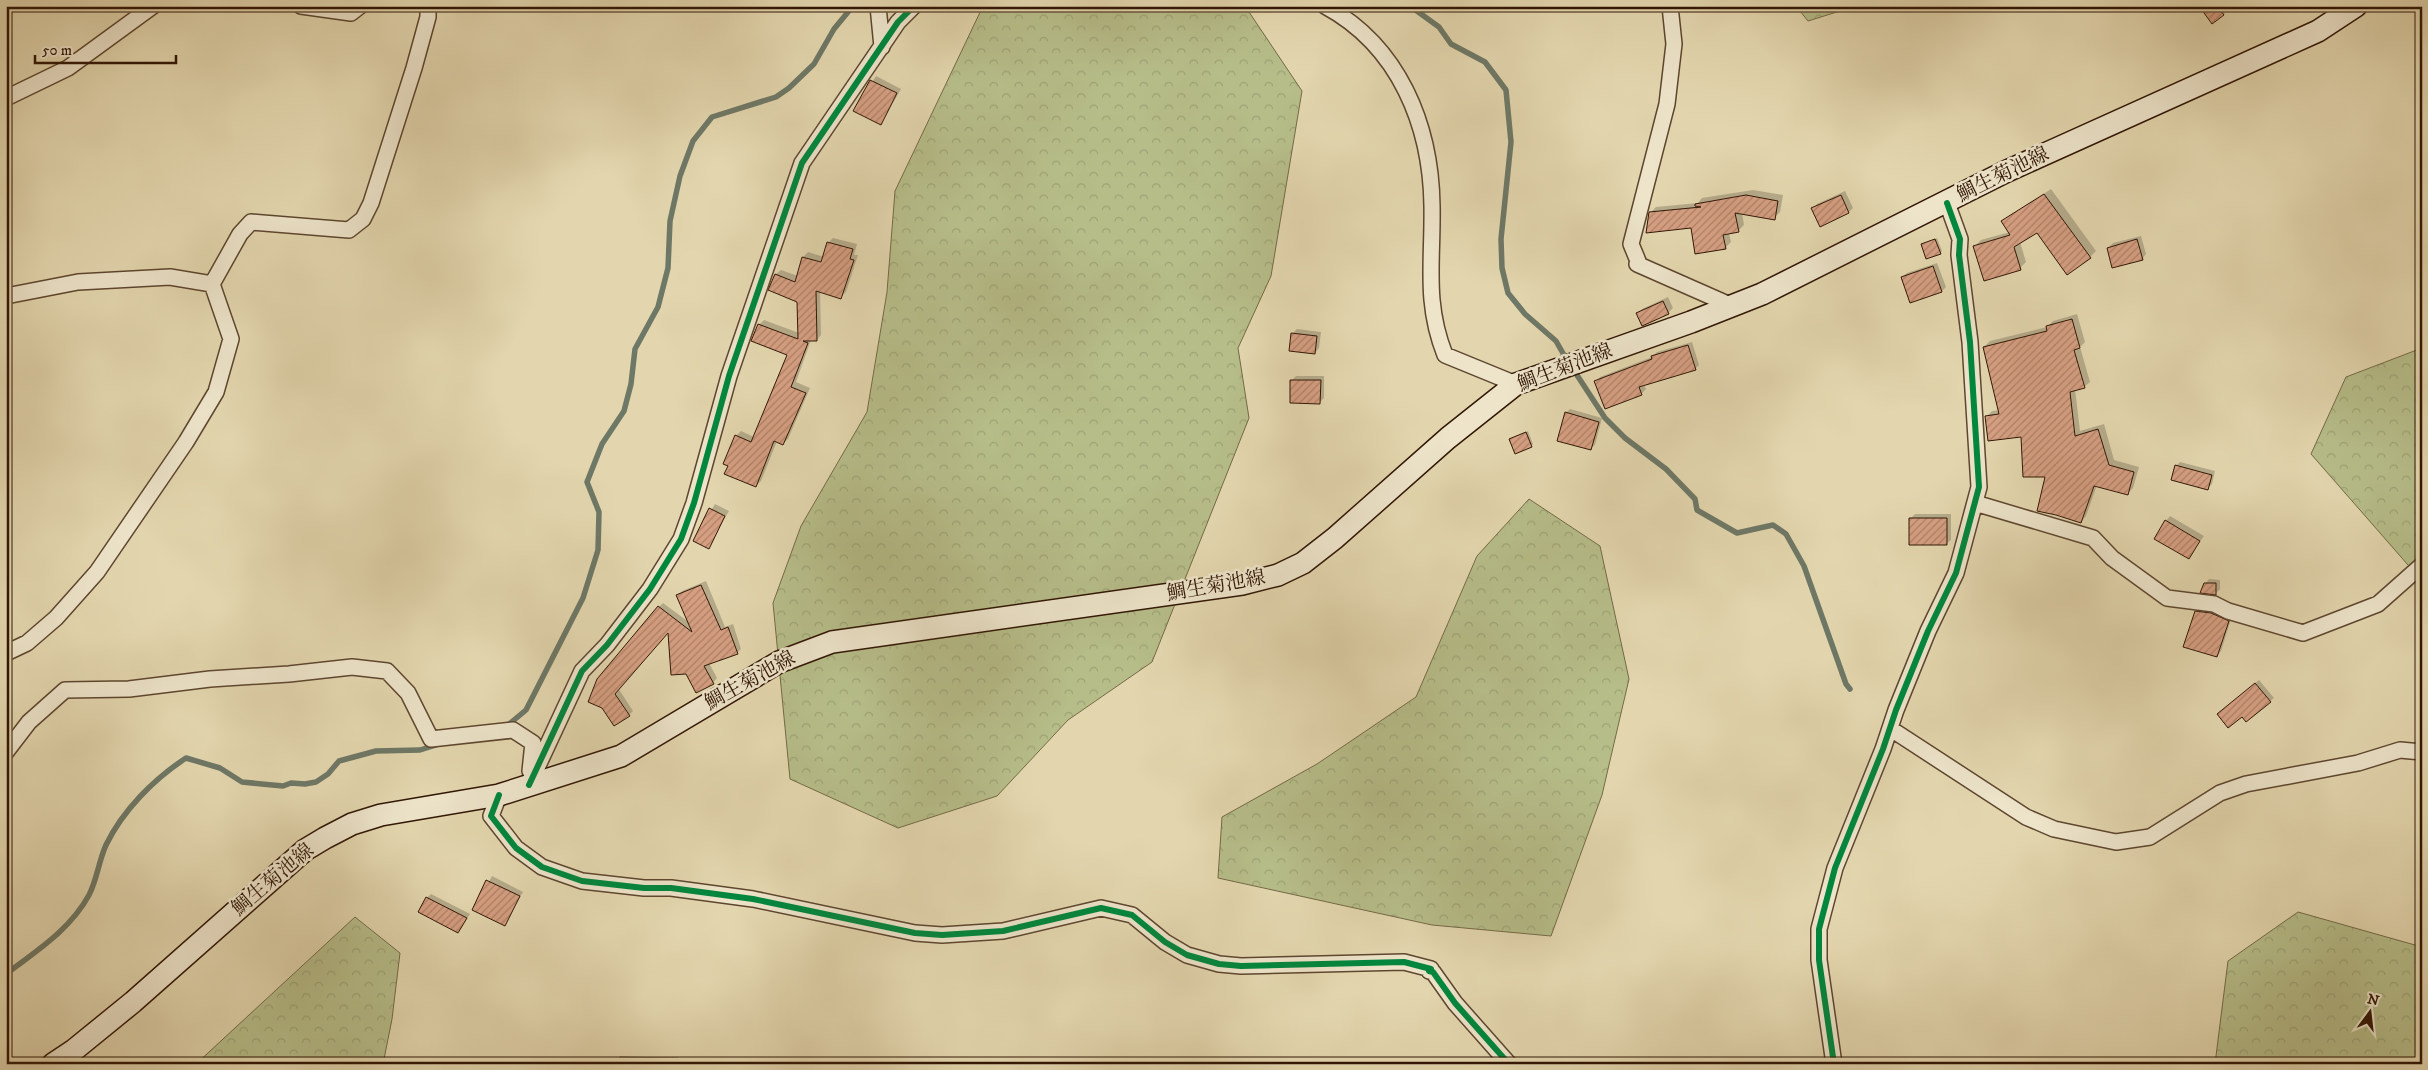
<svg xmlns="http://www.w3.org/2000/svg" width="2428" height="1070" font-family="'IM FELL DW Pica','Noto Serif JP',serif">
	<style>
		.forest { fill: url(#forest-crowns); stroke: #746a47 }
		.shadow { fill: #0003 }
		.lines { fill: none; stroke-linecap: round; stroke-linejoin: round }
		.stream { stroke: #6e7866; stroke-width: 5.5 }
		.building { fill: url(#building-hatch); stroke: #311605 }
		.minor-casing { stroke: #5e462f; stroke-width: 18 }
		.secondary-casing { stroke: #311605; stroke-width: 24 }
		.minor { stroke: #ede4ca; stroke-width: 15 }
		.secondary { stroke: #ede4ca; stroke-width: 21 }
		.cycleway-casing { stroke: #ede4ca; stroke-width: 9 }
		.cycleway { stroke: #00873e; stroke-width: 6 }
		.labels { text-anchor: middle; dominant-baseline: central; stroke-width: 5; stroke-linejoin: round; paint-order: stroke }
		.street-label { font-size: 20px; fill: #311605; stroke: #ede4ca }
	</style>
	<defs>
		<pattern id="forest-crowns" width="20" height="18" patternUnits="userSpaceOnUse" patternTransform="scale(1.25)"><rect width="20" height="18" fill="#b6bd89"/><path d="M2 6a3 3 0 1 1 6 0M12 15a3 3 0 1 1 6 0" fill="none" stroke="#9da275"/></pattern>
		<pattern id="building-hatch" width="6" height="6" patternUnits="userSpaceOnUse" patternTransform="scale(1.25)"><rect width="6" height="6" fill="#d69f82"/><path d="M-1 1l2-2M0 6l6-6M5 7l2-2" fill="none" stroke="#ae8168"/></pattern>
	</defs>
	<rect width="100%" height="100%" fill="#e3d6ae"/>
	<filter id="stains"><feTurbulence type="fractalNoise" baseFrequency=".004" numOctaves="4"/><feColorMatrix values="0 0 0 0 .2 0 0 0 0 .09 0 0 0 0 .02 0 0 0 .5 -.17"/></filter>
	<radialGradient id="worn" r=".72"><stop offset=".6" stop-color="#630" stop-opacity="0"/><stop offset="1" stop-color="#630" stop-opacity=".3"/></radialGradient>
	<path class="forest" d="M983 6H1245L1302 91 1271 276 1238 348 1249 418 1152 662 1068 720 997 796 898 828 790 779 773 603 801 526 867 412 887 292 895 191Z
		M1796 6H1856L1808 21Z
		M2422 348V581L2311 454 2346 377Z
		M1529 499 1600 546 1629 679 1602 795 1551 936 1432 925 1218 878 1222 817 1317 764 1416 697 1477 556Z
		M2298 912 2422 947V1064H2215L2228 961Z
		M355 917 400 953 392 1019 383 1064H196Z
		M620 1057 678 1058 683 1064H613Z"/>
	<path class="shadow" d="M2201 6H2220L2225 13 2223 15Z
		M876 76 901 89 881 124 855 111Z
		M2051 189 2096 251 2090 257 2038 231 2020 242 2026 262 2020 268 1975 246 1981 240 2010 232 2003 221Z
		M1753 190 1783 195 1780 212 1774 218 1742 213 1744 225 1738 231 1729 233 1731 242 1725 248 1692 227 1650 213 1656 207 1698 203 1702 198Z
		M1845 191 1853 208 1849 212 1821 225 1813 208 1817 204Z
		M2141 236 2146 254 2142 259 2108 248 2113 243Z
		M833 238 857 244 854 255H858L846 292 841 297 820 291 821 335 817 340H811L796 382 810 388 788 439 783 444 777 441 761 481 756 486 729 465 736 436 741 431 754 437 789 354 759 325 764 320 799 333 798 301 776 274 781 270 798 276 803 257 808 252 824 257 828 243Z
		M1937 238 1942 251 1940 253 1922 244Z
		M1937 263 1946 287 1942 291 1902 277 1907 273Z
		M1668 297 1673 308 1668 313H1638L1642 309Z
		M2077 314 2085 342 2080 347 2090 382 2084 387 2075 389 2080 431 2104 424 2114 460 2139 467 2133 488 2127 494 2097 485 2086 516 2081 522 2047 475 2023 436 1987 416 1992 411 2000 410 1984 347 1990 341 2047 327 2053 321Z
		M1297 329 1321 332 1319 348 1315 353 1292 334Z
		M1692 342 1699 365 1695 369 1644 385 1646 389 1641 394 1596 382 1600 377 1652 357 1657 352Z
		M1296 376H1324V398L1320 402 1292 380Z
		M1570 409 1602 418 1595 445 1590 449 1566 413Z
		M1528 431 1533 444 1531 446 1512 438Z
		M2180 462 2215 471 2212 484 2208 488 2176 466Z
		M715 504 729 511 708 547 694 540Z
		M1915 514H1951V540L1946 544 1911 518Z
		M2170 516 2204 536 2189 557 2166 521Z
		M2209 579 2220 580V589L2215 594 2205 584Z
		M706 581 725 627 733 624 741 649 737 653 709 663 717 678 713 683 686 673 669 631 618 688 633 711 629 715 603 707 659 607 663 603 690 623 678 596 682 591Z
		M2200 607 2232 616 2221 651 2217 656 2196 612Z
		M2259 680 2274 698 2270 701 2242 715 2222 710Z
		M492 876 523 892 504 925 473 910Z
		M431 894 470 914 458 932 427 898Z"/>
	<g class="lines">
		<path class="stream" d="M1410 6 1439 27 1451 44 1485 62 1506 90 1511 142 1501 239 1502 268 1508 293 1525 314 1556 341 1568 362
			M1573 369 1605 418 1625 438 1666 469 1695 499 1697 510 1737 533 1773 525 1786 534 1804 566 1846 684 1850 689
			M508 725 526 710 583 598 598 550 599 512 587 482 602 444 624 411 631 384 635 349 658 307 668 268 670 221 680 176 693 141 712 117 776 97 789 88 814 64 834 29 853 6
			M6 974C36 951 70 930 89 895 97 880 99 860 106 845 123 810 154 779 186 758L220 768 242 782 283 786 291 783 305 784 316 782 328 774 339 761 376 751 420 750 436 745"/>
	</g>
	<path class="building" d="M2199 6H2217L2224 15 2212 24Z
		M870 80 897 93 881 125 853 111Z
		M2044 194 2091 258 2067 275 2037 233 2014 247 2021 270 1984 281 1973 246 2010 235 2001 221Z
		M1746 195 1778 201 1775 220 1735 213 1739 232 1723 235 1726 249 1695 254 1691 228 1646 233 1649 212 1701 207 1695 206V204Z
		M1841 195 1849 213 1820 227 1811 208Z
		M1935 239 1941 254 1926 259 1921 244Z
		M2137 239 2143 260 2112 268 2107 248Z
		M827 242 853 249 850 259 854 260 841 299 816 291 817 341H803L808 343 791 387 806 393 783 445 774 441 756 487 724 474 728 466 723 464 735 435 751 442 787 355 751 341 758 324 798 339 797 302 768 290 775 274 795 282 802 257 821 262Z
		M1933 266 1942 292 1910 303 1901 277Z
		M1663 301 1669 314 1642 326 1636 313Z
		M2072 319 2080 348 2074 350 2085 388 2070 392 2075 436 2098 429 2109 465 2134 472 2128 495 2094 486 2081 523 2056 515 2037 511 2045 477H2023L2021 437 1988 441 1985 416 1999 414 1983 347 2047 331 2046 326Z
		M1291 333 1317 336 1315 354 1289 351Z
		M1688 345 1696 370 1639 387 1642 395 1605 409 1594 381 1652 359 1651 356Z
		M1290 380H1321L1320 404 1290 403Z
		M1565 412 1599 422 1591 450 1557 441Z
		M1526 432 1532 447 1515 454 1509 439Z
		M2175 465 2212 475 2208 490 2171 480Z
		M709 508 725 516 709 549 693 541Z
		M1909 518H1947V545H1909Z
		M2165 520 2200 541 2189 559 2154 539Z
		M2204 583H2216V595L2200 593Z
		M701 585 721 630 728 627 738 654 704 666 714 684 696 693 686 674 671 675 668 633 615 694 630 716 614 726 602 708 588 702 597 679 658 606 692 632 676 595Z
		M2195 611 2211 613 2229 621 2217 657 2183 647Z
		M2255 683 2271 702 2246 722 2242 717 2228 728 2217 714Z
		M486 880 520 896 505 926 472 910Z
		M426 897 467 918 458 933 418 912Z"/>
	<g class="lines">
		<defs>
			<path id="minor" d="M301 6 351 13 360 6
				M878 6 882 47
				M1325 6C1399 46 1431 125 1432 206 1433 261 1424 302 1445 355L1516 384
				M1670 6 1674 44 1667 104 1631 244 1638 261 1637 264 1730 305
				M6 98 68 68 153 6
				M6 296 78 282 170 277 212 284
				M1975 503 2093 538 2112 558 2167 598 2214 604 2228 611 2303 633 2378 604 2422 565
				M6 653 27 643 56 618 97 572 186 442 216 392 231 339 212 284 240 234 251 222 349 230 363 219 371 203 414 68 428 17V6
				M1891 729 2026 817 2054 829 2116 842 2150 837 2220 793 2246 784 2358 763 2400 750 2422 752
				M6 752 29 722 65 690 129 689 210 679 289 674 352 667 387 671 408 693 431 739 513 730 533 743 530 771
				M529 785 582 671 607 645 650 589 681 539 694 503 729 376 802 163 898 22 914 6
				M499 795 491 816 516 848 542 867 582 881 644 888H671L753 899 915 933 942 935 1003 931 1101 908 1132 915 1165 942 1187 955 1219 964 1241 966 1404 962 1431 969 1429 971 1433 972 1455 1003 1509 1064
				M1834 1064 1819 960V929L1835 868 1883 749 1896 710 1928 631 1956 573 1979 487 1970 342 1959 255 1960 239 1947 203"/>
			<path id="secondary" d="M53 1064 74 1050 133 1002 305 850 325 838 352 824 381 815 499 795 621 756 779 662 832 642 1242 584 1278 575 1303 563 1335 538 1448 438 1516 384 1691 322 1762 294 2005 172 2318 31 2356 6"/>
		</defs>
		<use href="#minor" class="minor-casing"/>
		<use href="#secondary" class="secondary-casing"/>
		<use href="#minor" class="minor"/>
		<use href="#secondary" class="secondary"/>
		<defs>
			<path id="cycleway" d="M529 785 582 671 607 645 650 589 681 539 694 503 729 376 802 163 898 22 914 6
				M499 795 491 816 516 848 542 867 582 881 644 888H671L753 899 915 933 942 935 1003 931 1101 908 1132 915 1165 942 1187 955 1219 964 1241 966 1404 962 1431 969 1429 971 1433 972 1455 1003 1509 1064
				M1834 1064 1819 960V929L1835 868 1883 749 1896 710 1928 631 1956 573 1979 487 1970 342 1959 255 1960 239 1947 203"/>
		</defs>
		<use href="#cycleway" class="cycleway-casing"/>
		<use href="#cycleway" class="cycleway"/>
	</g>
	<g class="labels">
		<g class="street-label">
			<text transform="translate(2003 175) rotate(-26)">鯛生菊池線</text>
			<text transform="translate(1565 368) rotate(-21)">鯛生菊池線</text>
			<text transform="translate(1216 586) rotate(-10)">鯛生菊池線</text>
			<text transform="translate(750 681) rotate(-29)">鯛生菊池線</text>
			<text transform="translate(273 880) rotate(-40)">鯛生菊池線</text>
		</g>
	</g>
	<rect width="2428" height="1070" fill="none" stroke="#e3d6ae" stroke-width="25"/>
	<rect x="8" y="8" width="2413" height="1055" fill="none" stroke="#311605" stroke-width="2.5"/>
	<rect x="12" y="12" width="2403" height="1045" fill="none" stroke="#311605"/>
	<g transform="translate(2370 1012) rotate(15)" stroke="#ede4ca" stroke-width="4" paint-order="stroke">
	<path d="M0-4L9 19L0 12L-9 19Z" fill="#311605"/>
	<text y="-8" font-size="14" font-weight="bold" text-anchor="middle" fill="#311605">N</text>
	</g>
	<path d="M35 55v8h141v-8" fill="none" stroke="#311605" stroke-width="2.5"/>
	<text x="42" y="55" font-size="15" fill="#311605" stroke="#ede4ca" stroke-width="4" paint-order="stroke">50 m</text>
	<rect width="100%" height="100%" filter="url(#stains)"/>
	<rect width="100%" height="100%" fill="url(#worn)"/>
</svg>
